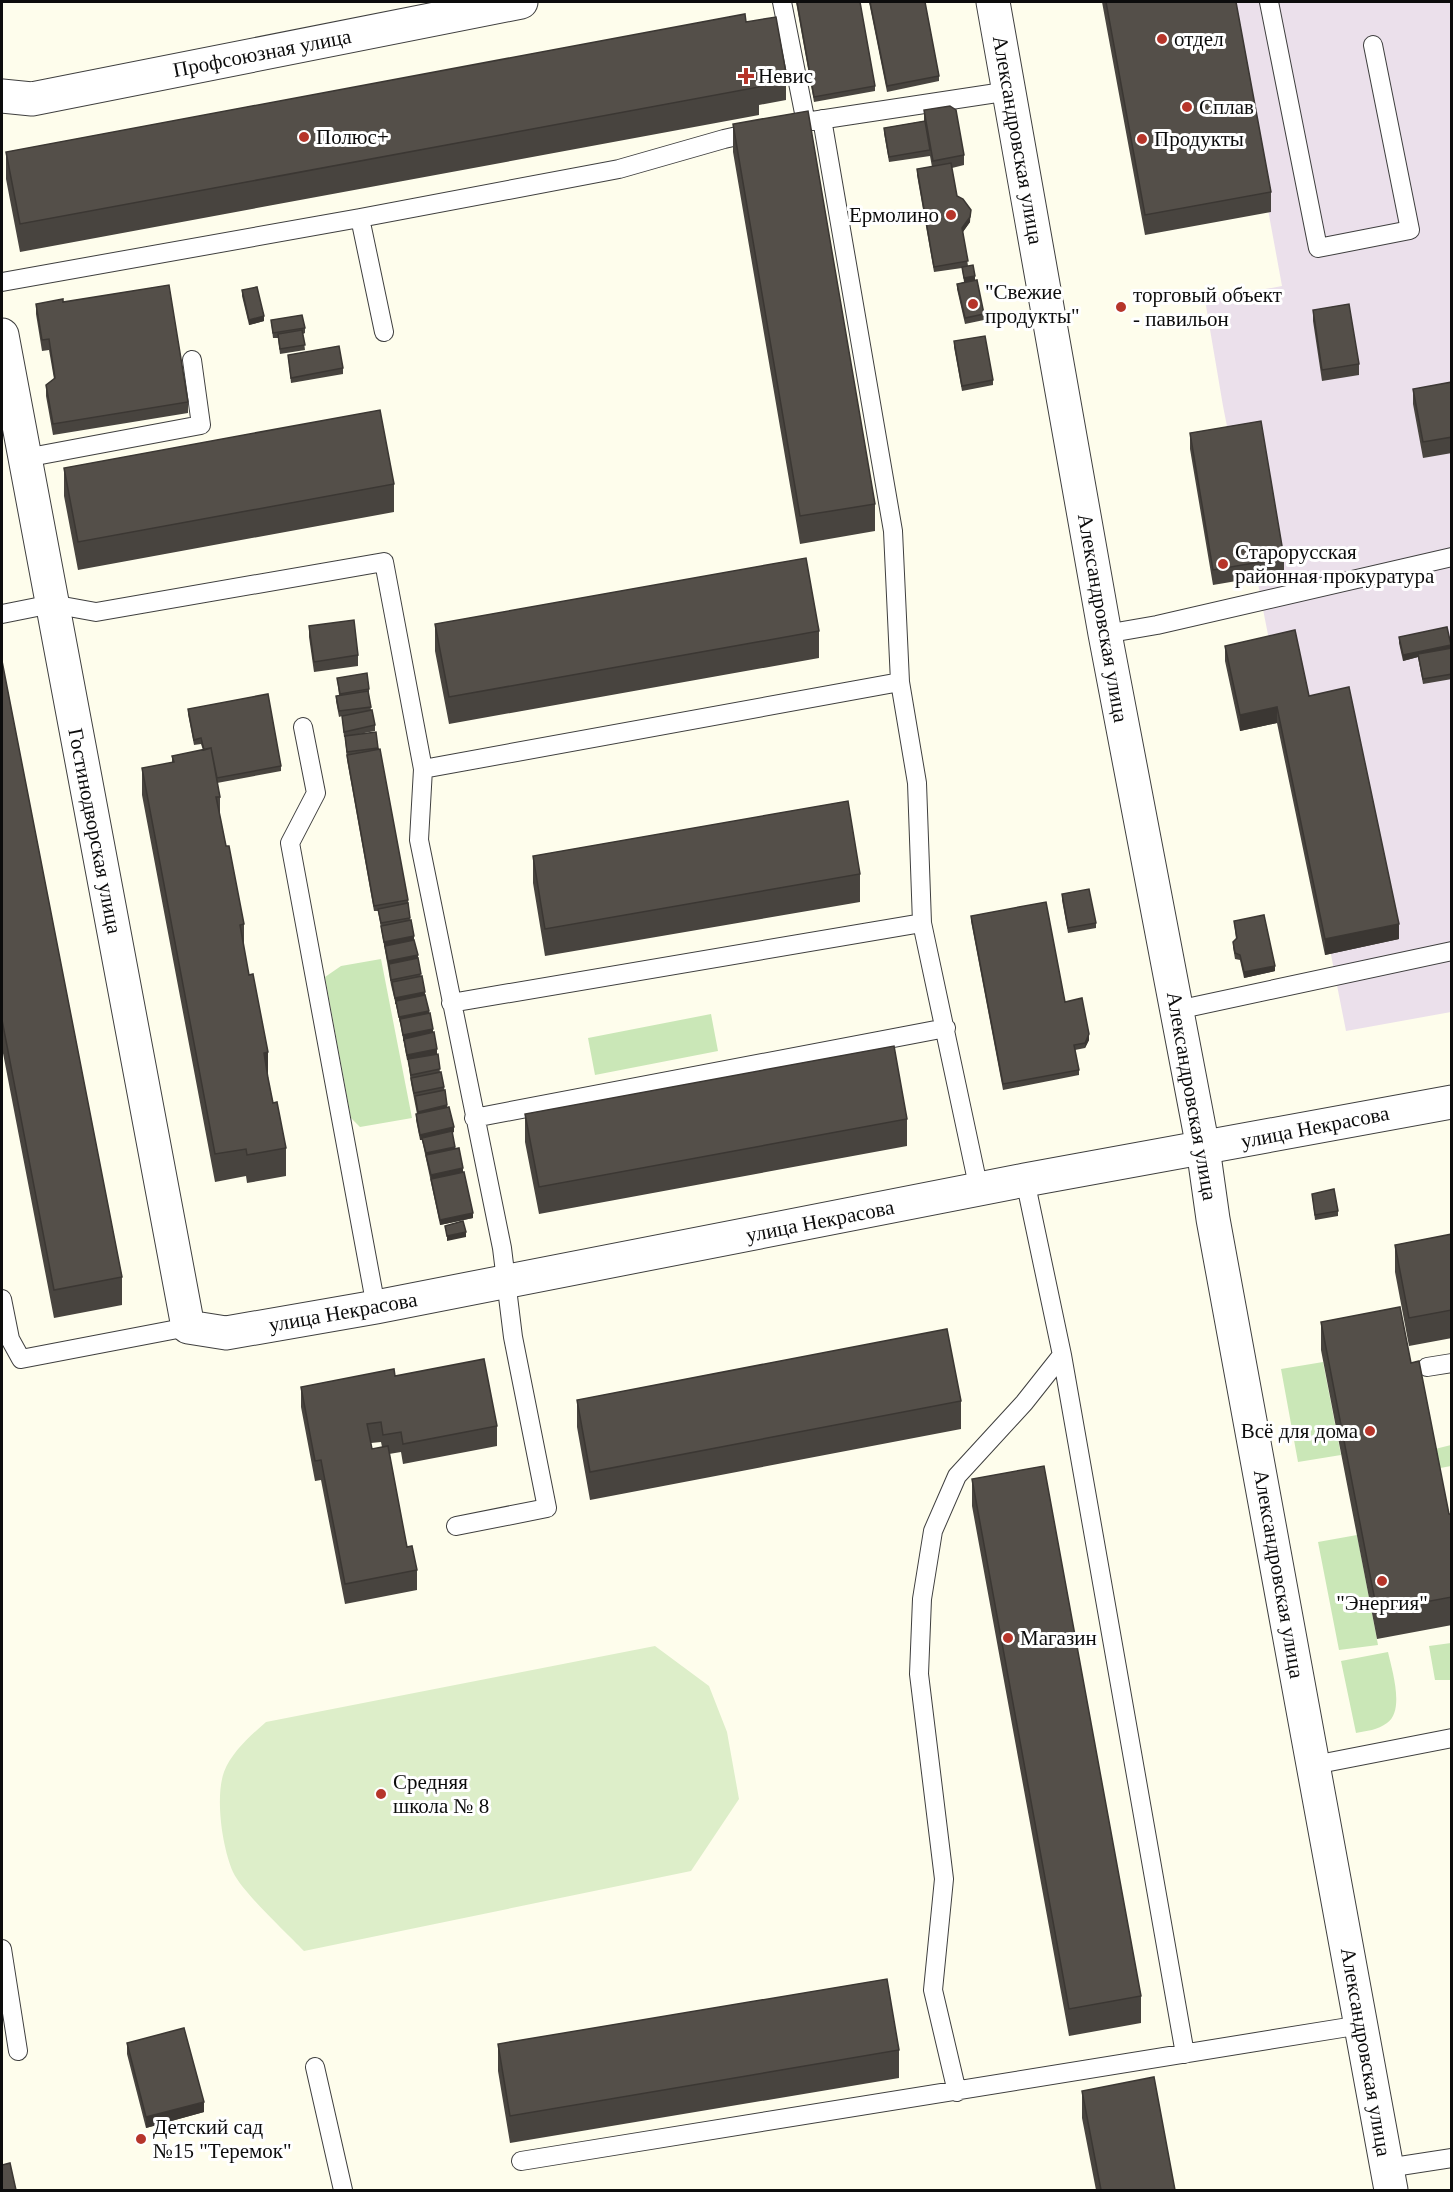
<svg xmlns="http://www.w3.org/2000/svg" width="1453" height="2192" font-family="Georgia,serif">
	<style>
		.industrial { fill: #ebe0eb }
		.green { fill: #cae7b7 }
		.pitch { fill: #ddeec9 }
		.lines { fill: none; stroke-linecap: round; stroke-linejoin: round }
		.service-casing { stroke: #3f3f3f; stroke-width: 20 }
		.minor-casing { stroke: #3f3f3f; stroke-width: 35 }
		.tertiary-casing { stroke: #3f3f3f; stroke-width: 35 }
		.service { stroke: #fff; stroke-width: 18 }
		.minor { stroke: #fff; stroke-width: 33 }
		.tertiary { stroke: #fff; stroke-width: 33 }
		.wall { fill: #48443f; fill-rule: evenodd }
		.shaded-wall { fill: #3b3733 }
		.building { fill: #544f49; stroke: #3b3733; stroke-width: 1.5 }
		.poi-dot { fill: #b6352a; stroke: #fff; stroke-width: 2 }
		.labels { text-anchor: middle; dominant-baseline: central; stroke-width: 6; stroke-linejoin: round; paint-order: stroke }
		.poi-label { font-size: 21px; fill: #0c0c0c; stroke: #fff; text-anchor: start }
		.street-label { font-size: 21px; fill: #0c0c0c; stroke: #fff }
	</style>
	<rect width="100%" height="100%" fill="#fefdec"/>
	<path class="industrial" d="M1230 2H1451V1012L1346 1031 1223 406 1205 300 1282 286Z"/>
	<path class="green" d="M381 959 412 1118 360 1127 351 1118 325 977 341 966Z
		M711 1014 718 1051 595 1075 588 1038Z
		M1323 1362 1341 1455 1298 1462 1281 1369Z
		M1451 1445V1466L1435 1469 1431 1450Z
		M1357 1535 1378 1645 1339 1650 1318 1542Z
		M1451 1643V1680H1435L1429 1646Z
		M1388 1652C1392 1670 1405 1711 1387 1723 1378 1730 1366 1731 1356 1733L1341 1661Z"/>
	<path class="pitch" d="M655 1646 709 1686 727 1732 739 1799 691 1871 304 1951C286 1932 243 1893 233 1872 222 1847 215 1797 224 1772 231 1753 251 1735 266 1722Z"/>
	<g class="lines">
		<defs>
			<path id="service" d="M782 2 806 123
				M1269 2 1318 248 1410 230 1373 45
				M822 119 893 531 900 682 917 783 922 923 979 1190
				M812 121 1010 91
				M360 218 384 332
				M2 282 360 218 619 169 724 139 755 132
				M25 458 201 425 192 360
				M2 614 52 604 96 612 384 562 423 769 419 840 502 1248 513 1337 547 1508 456 1526
				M1105 634 1157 625 1452 557
				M303 727 316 793 290 843 376 1307
				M423 769 900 682
				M451 1003 922 923
				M1177 1010 1452 951
				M474 1118 946 1028
				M1025 1180 1062 1355 1185 2054
				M2 1299 10 1339 21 1359 188 1327
				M1427 1367 1452 1363
				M1314 1765 1452 1738
				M2 1949 18 2051
				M315 2067 343 2190
				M957 2092 933 1990 944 1879 919 1674 922 1599 933 1531 957 1476 1024 1403 1062 1355
				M521 2161 1361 2025
				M1387 2168 1452 2158"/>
			<path id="minor" d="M2 335 188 1327 226 1333 376 1307 1025 1180 1452 1102"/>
			<path id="tertiary" d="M993 2 1105 634 1203 1148 1213 1219 1391 2190
				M2 96 32 99 521 2"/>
		</defs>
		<use href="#service" class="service-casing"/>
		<use href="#minor" class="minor-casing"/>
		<use href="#tertiary" class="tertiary-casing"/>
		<use href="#service" class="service"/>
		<use href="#minor" class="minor"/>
		<use href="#tertiary" class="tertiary"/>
	</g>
	<path class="wall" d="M796 2H860L875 86V91L814 102Z
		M869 2H925L939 76V81L887 92Z
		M1102 2H1236L1271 192V212L1145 235Z
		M746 22 786 73V100L759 105V115L20 252 6 179V152Z
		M924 110 964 155V165L952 168 957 196 971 210 970 222 963 232 968 266 975 280 984 314V320L965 324 957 289V284L964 282 962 268 934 272 917 175V169L932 167 930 156 889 162 884 133V128L924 121Z
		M733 124 875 504V531L800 544 733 152Z
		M242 290 264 321 249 325 242 296Z
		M63 302 188 402V413L53 435 46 396V385L54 379 49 350 42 351 36 314V304Z
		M1313 310 1359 364V375L1322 381 1313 321Z
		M271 320 305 328V333L303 334 305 350 280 354 278 338H273Z
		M954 341 993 380V385L962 391 954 347Z
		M288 355 343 368V374L291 383Z
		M1452 382V453L1423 458 1413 404V389Z
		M1190 433 1284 558V573L1213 585 1190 449Z
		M64 468 394 484V512L78 570 64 496Z
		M1450 612H1452V634L1450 628Z
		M435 624 819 631V658L449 724 435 651Z
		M309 626 358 655V666L314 672 309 637Z
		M1399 637 1451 645 1452 679 1423 684 1418 657 1403 661 1399 643Z
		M1225 646 1309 696 1399 939 1325 955 1277 723 1240 731 1225 661Z
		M2 661 122 1277V1305L54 1318 2 1048Z
		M337 678 369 689V695L371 710 375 725V731L359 734 376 732 378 749 408 900 410 920 421 977 433 1032 440 1072 444 1087 447 1107 454 1132 452 1133 455 1148 463 1172 473 1218 440 1225 422 1140H420L416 1120V1114H417L411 1083 408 1060H407L400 1022 391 985 378 911H374L347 760 345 737H344L342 716 339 717 336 701V696L339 695Z
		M188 709 281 766V771L217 783 220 797V818L226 846 244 924V948L249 975 268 1052V1078L273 1103 286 1148V1176L247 1183 246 1176 215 1182 142 795V768L172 763V756L203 750 201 744 194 745 188 714Z
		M533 856 860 874V902L545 956 533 883Z
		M1062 894 1096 923V928L1068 933 1062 900Z
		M971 916 1065 1002 1089 1040 1085 1048 1075 1050 1079 1070V1075L1003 1090 971 921Z
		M1234 921 1275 971 1244 978 1240 960 1235 959 1233 947V942L1236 939Z
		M525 1114 907 1119V1146L539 1214 525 1142Z
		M1312 1194 1338 1211V1216L1315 1220Z
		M1452 1234V1338L1409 1346 1395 1272V1245Z
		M1321 1322 1411 1363 1449 1514H1452V1625L1377 1639 1321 1350Z
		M395 1376 497 1426V1446L403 1464 401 1452 389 1454 407 1547 417 1570V1590L345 1604 321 1480 315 1481 301 1407V1387ZM381 1442 382 1447 372 1449 371 1443Z
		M577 1400 961 1401V1429L590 1500 577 1427Z
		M972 1479 1141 1996V2023L1069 2036 972 1506Z
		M127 2043 204 2112 146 2128 127 2054Z
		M498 2044 899 2050V2078L510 2143 498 2071Z
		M1082 2091 1175 2190H1096L1082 2118Z"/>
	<path class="shaded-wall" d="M970 217V222L962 233V228Z
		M975 276V282L964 284V278Z
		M264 316V321L249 325V320Z
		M1451 645V650L1418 654V657L1403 661V655Z
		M1277 707V723L1240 731V715Z
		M1399 924V939L1325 955V939Z
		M414 936V941L384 947V942Z
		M418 955V961L388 967V961Z
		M1275 966V971L1244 978V972Z
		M425 992V998L395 1004V998Z
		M429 1011V1016L400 1019 399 1023V1017Z
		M433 1029V1035L403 1041V1035Z
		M1089 1034V1040L1085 1048V1043Z
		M437 1049V1054L407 1060V1055Z
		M268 1052V1079L264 1053Z
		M447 1105V1111L418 1117V1112Z
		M454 1127V1132L420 1140V1135Z
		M455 1147V1152L426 1155V1159V1153Z
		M463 1168V1173L431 1181V1175Z
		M473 1213V1218L440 1225V1220Z
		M466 1232V1237L447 1241V1236Z
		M204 2102V2112L146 2128V2117Z"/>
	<path class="building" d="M797 2H860L875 86 814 97Z
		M870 2H925L939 76 887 86Z
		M1106 2H1236L1271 192 1145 215Z
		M745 14 746 22 776 17 786 73 757 78 759 87 20 224 6 152Z
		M950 106 956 110 964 155 933 161 924 110Z
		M808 111 875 504 800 516 733 124Z
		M925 121 930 150 889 157 884 128Z
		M951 163 957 196 963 199 971 210 970 217 962 228 968 261 934 267 917 169Z
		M973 265 975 276 964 278 962 267Z
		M977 280 984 314 965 318 957 284Z
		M169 285 188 402 53 424 46 385 55 378 49 339 42 340 36 304 63 299V302Z
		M257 287 264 316 249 320 242 290Z
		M1349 304 1359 364 1322 370 1313 310Z
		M302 315 305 328 273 333 271 320Z
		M302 330 305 345 280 349 278 334Z
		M985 336 993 380 962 386 954 341Z
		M339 346 343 368 291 378 288 355Z
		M1452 382V437L1423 442 1413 389Z
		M380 410 394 484 78 542 64 468Z
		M1261 421 1284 558 1213 570 1190 433Z
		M806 558 819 631 449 697 435 624Z
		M354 620 358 655 314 662 309 626Z
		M1447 627 1451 645 1403 655 1399 637Z
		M1295 630 1309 696 1349 687 1399 924 1325 939 1277 707 1240 715 1225 646Z
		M1452 648V674L1423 679 1418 654Z
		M2 661 122 1277 54 1290 2 1020Z
		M367 673 369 689 340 694 337 678Z
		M368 691 371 707 339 711 336 696Z
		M268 694 281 766 217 778 211 748 204 750 201 738 194 740 188 709Z
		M372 710 375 725 344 732 342 716Z
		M376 732 378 748 347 752 345 736Z
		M211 748 220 797H216L221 821 226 846H229L244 924 240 925 249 975 253 974 268 1052 264 1053 268 1078 273 1103 277 1102 286 1148 247 1155 246 1149 215 1154 142 768 174 762 172 756Z
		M380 749 408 900 374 906 347 755Z
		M848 801 860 874 545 929 533 856Z
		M1089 889 1096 923 1068 928 1062 894Z
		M1046 902 1065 1002 1082 998 1089 1034 1085 1043 1074 1045 1079 1070 1003 1084 971 916Z
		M408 903 410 918 381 923 378 909Z
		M1264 915 1275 966 1244 972 1240 955 1235 953 1233 942 1237 938 1234 921Z
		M411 920 414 936 384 942 381 926Z
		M414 940 418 955 388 961 385 946Z
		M418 958 421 974 391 980 389 964Z
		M422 976 425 992 395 998 392 982Z
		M425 995 429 1011 399 1017 396 1001Z
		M430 1013 433 1029 403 1035 400 1019Z
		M434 1032 437 1049 407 1055 404 1039Z
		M894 1046 907 1119 539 1187 525 1114Z
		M438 1054 440 1069 411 1075 408 1059Z
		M441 1072 444 1087 414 1093 411 1078Z
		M445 1090 447 1105 418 1112 415 1096Z
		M449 1107 454 1127 420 1135 416 1114Z
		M452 1131 455 1147 426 1153 422 1138Z
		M459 1148 463 1168 431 1175 426 1155Z
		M464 1172 473 1213 440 1220 431 1179Z
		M1334 1189 1338 1211 1315 1215 1312 1194Z
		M463 1221 466 1232 447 1236 445 1226Z
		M1452 1234V1310L1409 1318 1395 1245Z
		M1400 1307 1411 1363 1419 1361 1449 1514H1452V1597L1377 1611 1321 1322Z
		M947 1329 961 1401 590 1472 577 1400Z
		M484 1359 497 1426 403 1444 401 1432 383 1435 381 1422 367 1424 372 1449 388 1446 407 1547 412 1546 417 1570 345 1584 321 1460 315 1461 301 1387 394 1369 395 1376Z
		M1044 1466 1141 1996 1069 2009 972 1479Z
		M887 1979 899 2050 510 2116 498 2044Z
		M184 2028 204 2102 146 2117 127 2043Z
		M1154 2077 1175 2190H1101L1082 2091Z
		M10 2163 16 2190H2V2165Z"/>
	<g class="poi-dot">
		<circle cx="1162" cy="39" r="6"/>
		<path d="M743 67h6v6h6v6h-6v6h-6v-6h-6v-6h6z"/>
		<circle cx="1187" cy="107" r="6"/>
		<circle cx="304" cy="137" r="6"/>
		<circle cx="1142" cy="139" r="6"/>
		<circle cx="951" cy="215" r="6"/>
		<circle cx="973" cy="304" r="6"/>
		<circle cx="1121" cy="307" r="6"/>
		<circle cx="1223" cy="564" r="6"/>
		<circle cx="1370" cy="1431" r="6"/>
		<circle cx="1382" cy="1581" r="6"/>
		<circle cx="1008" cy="1638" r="6"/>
		<circle cx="381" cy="1794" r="6"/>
		<circle cx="141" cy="2139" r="6"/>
	</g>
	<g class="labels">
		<g class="poi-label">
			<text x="1174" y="39">отдел</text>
			<text x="758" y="76">Невис</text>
			<text x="1199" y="107">Сплав</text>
			<text x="316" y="137">Полюс+</text>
			<text x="1154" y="139">Продукты</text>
			<text x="939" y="215" text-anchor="end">Ермолино</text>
			<text x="985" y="292">"Свежие<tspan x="985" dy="24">продукты"</tspan></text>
			<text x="1133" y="295">торговый объект<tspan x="1133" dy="24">- павильон</tspan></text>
			<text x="1235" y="552">Старорусская<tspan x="1235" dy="24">районная прокуратура</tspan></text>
			<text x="1358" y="1431" text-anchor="end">Всё для дома</text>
			<text x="1382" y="1603" text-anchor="middle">"Энергия"</text>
			<text x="1020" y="1638">Магазин</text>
			<text x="393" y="1782">Средняя<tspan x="393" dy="24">школа № 8</tspan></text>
			<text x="153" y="2127">Детский сад<tspan x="153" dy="24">№15 "Теремок"</tspan></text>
		</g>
		<g class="street-label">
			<text transform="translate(262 53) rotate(-11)">Профсоюзная улица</text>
			<text transform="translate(1018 140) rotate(80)">Александровская улица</text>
			<text transform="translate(1103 618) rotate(80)">Александровская улица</text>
			<text transform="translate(95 831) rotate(79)">Гостинодворская улица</text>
			<text transform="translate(1192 1096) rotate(80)">Александровская улица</text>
			<text transform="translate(1315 1127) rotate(-11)">улица Некрасова</text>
			<text transform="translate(820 1221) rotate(-11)">улица Некрасова</text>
			<text transform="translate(343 1312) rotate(-10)">улица Некрасова</text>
			<text transform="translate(1279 1574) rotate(80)">Александровская улица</text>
			<text transform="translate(1366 2052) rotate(80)">Александровская улица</text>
		</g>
	</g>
	<rect width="1453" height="2192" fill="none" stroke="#0c0c0c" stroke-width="6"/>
</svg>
